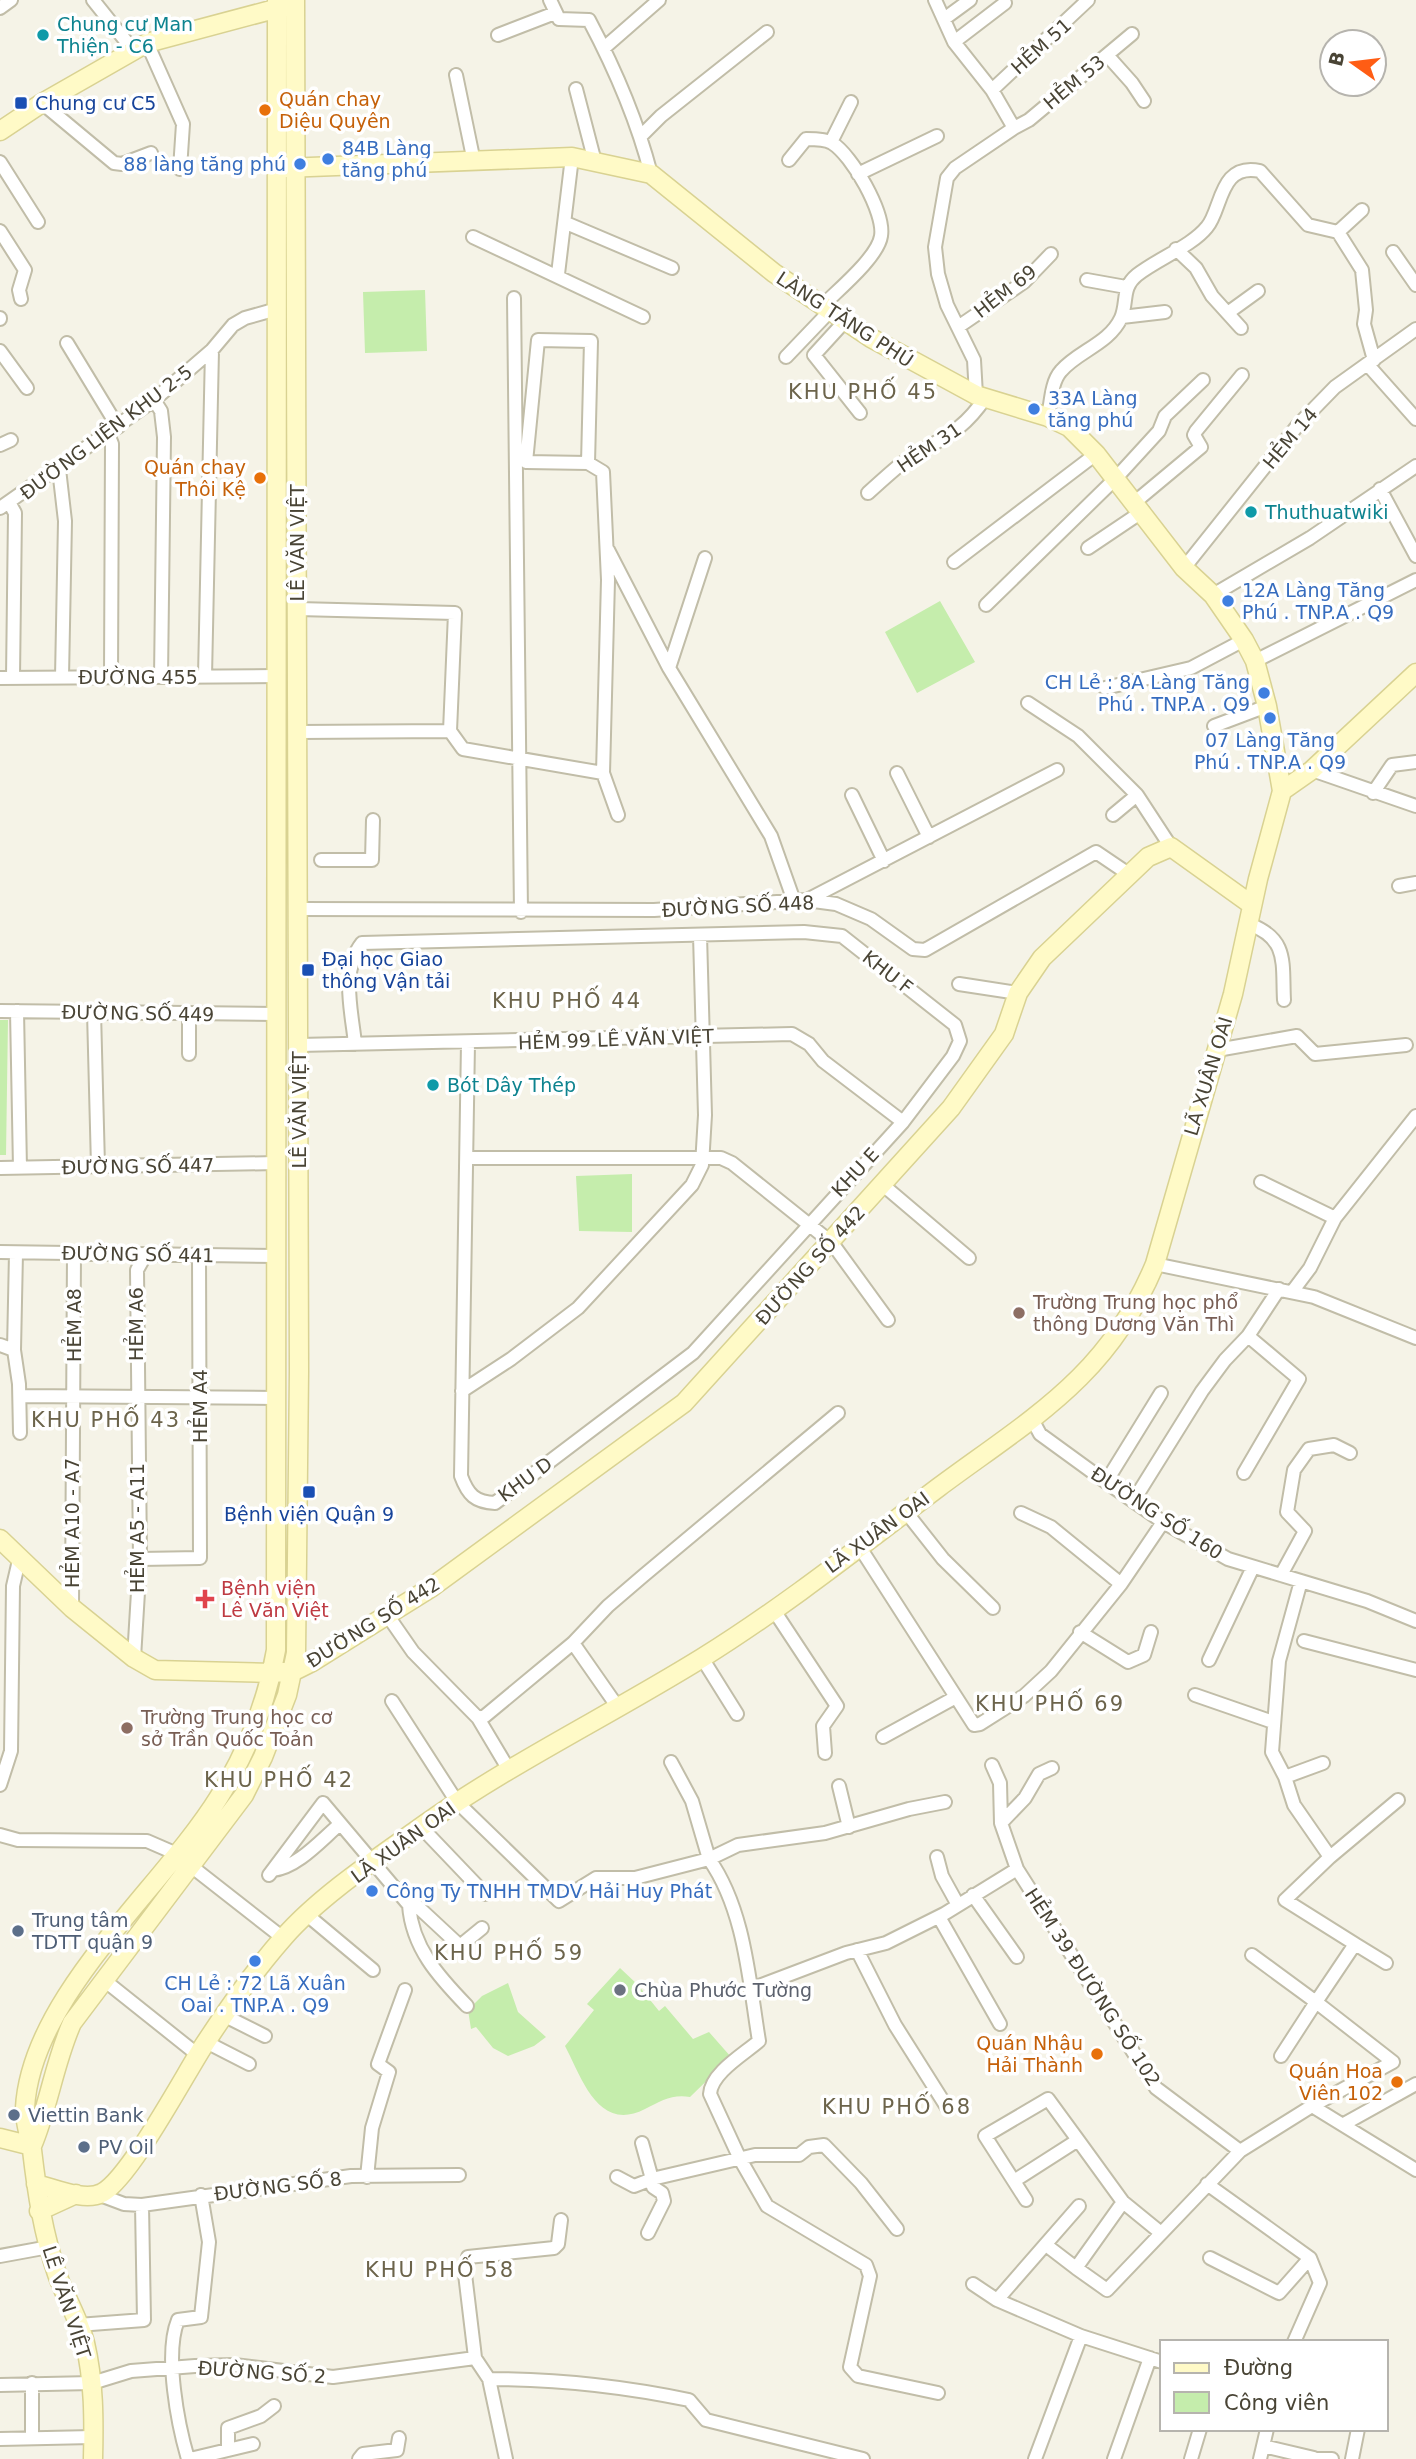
<svg xmlns="http://www.w3.org/2000/svg" width="1416" height="2459" font-family="'DejaVu Sans',sans-serif">
	<style>
		.green { fill: #c5edac }
		.lines { fill: none; stroke-linecap: round; stroke-linejoin: round }
		.street-casing { stroke: #c1bda8; stroke-width: 16 }
		.secondary-casing { stroke: #d9d292; stroke-width: 21 }
		.street { stroke: #fff; stroke-width: 12 }
		.secondary { stroke: #fffac7; stroke-width: 18 }
		.culture-dot { fill: #0f9aa8; stroke: #fff; stroke-width: 2.5 }
		.transit-dot { fill: #1a4fb4; stroke: #fff; stroke-width: 2.5 }
		.food-dot { fill: #e8710a; stroke: #fff; stroke-width: 2.5 }
		.shop-dot { fill: #3f7fe0; stroke: #fff; stroke-width: 2.5 }
		.education-dot { fill: #8d6e63; stroke: #fff; stroke-width: 2.5 }
		.health-dot { fill: #e0444e; stroke: #fff; stroke-width: 2.5 }
		.service-dot { fill: #5c6f8a; stroke: #fff; stroke-width: 2.5 }
		.worship-dot { fill: #6b7280; stroke: #fff; stroke-width: 2.5 }
		.labels { text-anchor: middle; dominant-baseline: central; stroke-width: 7; stroke-linejoin: round; paint-order: stroke }
		.culture-label { font-size: 19px; fill: #0d838f; stroke: #fff; text-anchor: start }
		.street-label { font-size: 19px; fill: #494435; stroke: #fff }
		.food-label { font-size: 19px; fill: #c56008; stroke: #fff; text-anchor: end }
		.transit-label { font-size: 19px; fill: #164399; stroke: #fff; text-anchor: start }
		.shop-label { font-size: 19px; fill: #366cbe; stroke: #fff; text-anchor: start }
		.education-label { font-size: 19px; fill: #785e54; stroke: #fff; text-anchor: start }
		.health-label { font-size: 19px; fill: #be3a42; stroke: #fff; text-anchor: start }
		.service-label { font-size: 19px; fill: #4e5e75; stroke: #fff; text-anchor: start }
		.worship-label { font-size: 19px; fill: #5b616d; stroke: #fff; text-anchor: start }
		.neighbourhood-label { font-size: 21px; letter-spacing: 2px; fill: #6c644b; stroke: #fff }
	</style>
	<rect width="100%" height="100%" fill="#f5f3e7"/>
	<path class="green" d="M425 290 427 351 365 353 363 292Z
		M940 601 975 662 917 693 885 632Z
		M0 1020H8L6 1155H0Z
		M632 1174V1232L579 1231 576 1176Z
		M620 1968 638 1985 659 2011 665 2006 693 2039 709 2032 731 2057 690 2097C672 2094 661 2101 645 2109 598 2133 582 2078 565 2046L594 2010 587 2004Z
		M508 1983 518 2012 546 2037 534 2046 508 2056 493 2048 476 2027 471 2029 468 2010 482 1996Z"/>
	<g class="lines">
		<defs>
			<path id="street" d="M93 0 133 50
				M550 0 559 19 589 20C615 69 637 120 651 174
				M935 0 954 42 992 90 1014 128 955 168 947 178 935 247 938 274 947 305 974 360 976 395
				M0 8 11 0
				M944 19 970 0
				M498 35 555 13
				M954 42 1005 3
				M147 43 183 124 180 169
				M604 48 659 0
				M1107 55 1132 83 1144 101
				M456 75 474 162
				M576 89 595 162
				M992 90 1088 0
				M42 103 114 163 122 164 151 153
				M1014 128 1029 120 1132 34
				M641 136 661 116 767 32
				M831 142 851 102
				M789 160 806 139C813 139 826 139 832 143 852 155 885 213 881 236 878 257 838 290 822 306
				M0 162 38 222
				M858 174 937 136
				M566 223 672 268
				M0 231 25 270 19 290 21 299
				M1338 232 1362 270 1366 310 1364 324 1374 360
				M473 237 643 317
				M1176 249 1196 268 1212 296 1241 328
				M1393 252 1416 285
				M558 274 572 157
				M1087 280 1126 287
				M514 298 521 912
				M1229 312 1258 291
				M1122 317 1165 312
				M0 318V319
				M845 321 814 355 860 413
				M958 327 1024 282 1051 254
				M67 343 118 427
				M0 351 27 388
				M786 357 830 311
				M1368 365 1416 419
				M154 400 161 411 164 437 161 677
				M1048 417C1051 403 1051 382 1061 371 1078 351 1109 344 1121 318 1128 302 1121 288 1137 275 1157 259 1192 246 1207 227 1222 210 1219 162 1260 171L1308 225 1338 232 1362 210
				M108 434 112 444 111 677
				M0 445 11 440
				M588 463 591 341 538 340 526 462 588 463 603 472 608 580 603 773 618 815
				M59 469 65 521 62 677
				M1380 489 1416 556
				M868 493C879 483 890 473 901 464 936 439 959 437 985 398
				M1135 502 1201 447 1194 435 1196 431 1242 375
				M10 504 15 513 13 677
				M0 508 154 400 212 350 233 325 245 318 277 309
				M1088 548 1143 511
				M608 550 669 668 771 836 794 901
				M954 562 1096 454
				M1184 568 1298 425 1335 387 1416 329
				M1213 595 1310 538 1416 466
				M986 605 1116 478 1159 431 1165 416 1203 380
				M298 609 455 613 450 731 463 749 603 773
				M1255 661 1416 580
				M669 668 705 558
				M205 676 212 350
				M0 678 277 676
				M1105 688 1191 668 1244 640
				M1028 703 1078 736 1137 795
				M1214 726 1267 706
				M298 732 450 731
				M1312 770 1416 806
				M897 773 929 837
				M1373 793 1392 765 1416 762
				M852 795 884 861
				M1113 815 1137 795 1171 847
				M321 860H372L373 820
				M1399 886 1416 883
				M807 900 1057 770
				M299 909 654 910 806 900 836 904 871 919 913 949 925 950 1096 852 1130 875
				M1249 924C1289 939 1282 963 1284 1000
				M959 984 1018 993
				M0 1011 276 1014
				M17 1011 20 1168
				M94 1012 98 1166
				M189 1013V1054
				M355 1044C352 1012 340 971 362 943L804 932 842 936 955 1025 960 1041 953 1056 903 1122 693 1353 495 1503C475 1502 468 1495 461 1476L468 1043
				M299 1045 792 1034 809 1044 823 1061 903 1122
				M1217 1050 1297 1036 1315 1054 1406 1045
				M467 1158H721L732 1163 832 1243 888 1320
				M0 1168 276 1163
				M1261 1182 1335 1218
				M883 1185 969 1258
				M0 1252 276 1256
				M1155 1264 1314 1297 1416 1338
				M1292 1292 1310 1268 1335 1218 1416 1116
				M0 1345 14 1350 19 1384 20 1433
				M14 1350 16 1253
				M462 1391 511 1359 578 1308 692 1185 702 1165 705 1115 700 935
				M20 1396 276 1398
				M1033 1421 1040 1434 1106 1482 1163 1522 1228 1559 1367 1601 1416 1621
				M1244 1473 1299 1379 1248 1336
				M1106 1482 1161 1393
				M1134 1500 1202 1391 1225 1360 1248 1336 1279 1289
				M906 1512 943 1559 993 1608
				M1021 1513 1051 1527 1121 1584
				M859 1546 974 1725 980 1724 1024 1696 1051 1671 1121 1584 1163 1522
				M140 1559 200 1558 199 1255
				M1281 1575 1305 1531 1287 1512 1294 1470 1309 1449 1334 1445 1350 1453
				M72 1608 74 1253
				M773 1609 837 1706 823 1726 825 1753
				M388 1616 413 1652 478 1718 509 1770
				M1080 1632 1128 1662 1144 1655 1151 1632
				M1304 1641 1416 1670
				M573 1643 617 1706
				M134 1658 140 1559 137 1270 146 1254
				M702 1658 737 1714
				M1209 1660 1253 1567
				M1195 1695 1273 1722
				M392 1701 457 1802 559 1901 596 1878H635L709 1859C745 1910 749 1981 759 2041 744 2054 711 2073 710 2094L740 2159 767 2206 866 2265 870 2276 850 2367 858 2376 938 2393
				M478 1718 485 1716 573 1643 608 1606 643 1576 838 1413
				M883 1737 956 1697
				M671 1762 692 1801 709 1859 738 1845 825 1833 909 1809 945 1802
				M992 1765 1000 1783 1001 1823
				M1285 1777 1323 1763
				M0 1785 11 1751 13 1586 20 1556
				M839 1786 849 1827
				M421 1827 485 1894
				M0 1835 18 1840 147 1841 177 1854
				M937 1857 942 1876 958 1905
				M1330 1857 1398 1800
				M191 1866 283 1938
				M1017 1869 1001 1823 1025 1798 1039 1774 1052 1768
				M273 1870C298 1867 321 1840 340 1824
				M269 1875 323 1803 409 1905 417 1906 460 1946 482 1928
				M973 1895 1017 1957
				M409 1905C412 1948 439 1977 467 2006
				M306 1914 373 1970
				M939 1917 1000 2024
				M1355 1944 1386 1963
				M857 1950 895 2025 948 2109
				M1252 1955 1316 2002 1281 2056
				M104 1980 198 2055
				M751 1989 846 1953 886 1943 944 1914 1017 1869 1156 2088 1240 2151
				M223 2015 265 2036
				M206 2042 249 2064
				M1312 2106 1416 2170
				M1344 2124 1416 2084
				M642 2143 652 2179 755 2155H799L809 2147 824 2145 861 2183 897 2229
				M367 2177 372 2128 389 2072 378 2064 405 1990
				M617 2177 634 2186 652 2179 653 2187 662 2193 664 2201 648 2233
				M1014 2181 1078 2140 1123 2202
				M1207 2184 1310 2258 1279 2293 1210 2258
				M100 2195 124 2204 142 2205 351 2176 459 2175
				M1026 2200 985 2136 1048 2099 1078 2140
				M1079 2206 997 2300 1081 2336 1162 2362
				M1046 2245 1076 2268 1123 2202 1161 2233
				M0 2256 49 2247
				M1076 2268 1107 2290 1240 2151 1312 2106 1393 2062 1316 2002 1355 1944 1285 1900 1330 1857 1294 1805 1285 1777 1272 1752 1279 1661 1301 1581
				M973 2284 997 2300
				M78 2325 144 2320 142 2205
				M1294 2342 1320 2283 1310 2258
				M489 2379C557 2379 622 2386 689 2400L706 2420 863 2459
				M0 2385 92 2383 131 2371 195 2366 234 2365 333 2377 475 2358
				M32 2433V2383
				M0 2439 93 2437
				M1263 2446 1314 2458
				M228 2450V2428L261 2416 274 2406
				M188 2459C178 2425 164 2354 178 2320L201 2317 209 2242 201 2195
				M190 2459 253 2444
				M359 2459 363 2454 397 2450 399 2438
				M506 2459 489 2379 475 2358 474 2349 465 2274 468 2257 554 2248 558 2244 561 2220
				M1035 2459 1081 2336
				M1114 2459 1150 2358
				M1191 2459 1200 2429
				M1260 2459 1267 2429
				M1314 2459H1332
				M1352 2459 1358 2429"/>
			<path id="secondary" d="M0 131 42 103 147 43 286 6
				M284 168 572 157 651 174 774 273 871 338 976 395 1048 417 1069 427 1096 454 1184 568 1213 595 1244 640 1255 661 1267 706 1282 791
				M0 1539 72 1608 134 1658 155 1670 272 1673 294 1671 312 1662 432 1587 684 1403 951 1108 1004 1034 1018 993 1042 958 1148 857 1171 847 1252 905
				M0 2138 32 2146
				M32 2146C49 2106 54 2063 72 2023L244 1795 263 1757 287 1695 296 1653 299 1371 295 0
				M36 2184C54 2188 84 2202 102 2193 130 2178 184 2076 204 2045 228 2008 255 1970 284 1937 321 1895 379 1857 425 1824 513 1762 610 1715 702 1658 784 1607 862 1545 939 1487 1032 1418 1108 1377 1155 1264L1233 994 1258 879 1282 791 1312 770 1416 673
				M39 2211 76 2194
				M93 2459C94 2420 94 2381 85 2343 79 2319 65 2297 57 2274 43 2233 37 2193 32 2150 30 2136 24 2121 25 2108 31 1996 162 1889 219 1797 247 1752 267 1702 276 1650L277 0"/>
		</defs>
		<use href="#street" class="street-casing"/>
		<use href="#secondary" class="secondary-casing"/>
		<use href="#street" class="street"/>
		<use href="#secondary" class="secondary"/>
	</g>
	<g class="culture-dot">
		<circle cx="43" cy="35" r="7"/>
		<circle cx="1251" cy="512" r="7"/>
		<circle cx="433" cy="1085" r="7"/>
	</g>
	<g class="transit-dot">
		<rect x="14" y="96" width="14" height="14" rx="3.5"/>
		<rect x="301" y="963" width="14" height="14" rx="3.5"/>
		<rect x="302" y="1485" width="14" height="14" rx="3.5"/>
	</g>
	<g class="food-dot">
		<circle cx="265" cy="110" r="7"/>
		<circle cx="260" cy="478" r="7"/>
		<circle cx="1097" cy="2054" r="7"/>
		<circle cx="1397" cy="2082" r="7"/>
	</g>
	<g class="shop-dot">
		<circle cx="328" cy="159" r="7"/>
		<circle cx="300" cy="164" r="7"/>
		<circle cx="1034" cy="409" r="7"/>
		<circle cx="1228" cy="601" r="7"/>
		<circle cx="1264" cy="693" r="7"/>
		<circle cx="1270" cy="718" r="7"/>
		<circle cx="372" cy="1891" r="7"/>
		<circle cx="255" cy="1961" r="7"/>
	</g>
	<g class="education-dot">
		<circle cx="1019" cy="1313" r="7"/>
		<circle cx="127" cy="1728" r="7"/>
	</g>
	<path class="health-dot" d="M201.5 1588.5h7v7h7v7h-7v7h-7v-7h-7v-7h7z"/>
	<g class="service-dot">
		<circle cx="18" cy="1931" r="7"/>
		<circle cx="14" cy="2115" r="7"/>
		<circle cx="84" cy="2147" r="7"/>
	</g>
	<circle class="worship-dot" cx="620" cy="1990" r="7"/>
	<g class="labels">
		<g class="culture-label">
			<text x="57" y="24">Chung cư Man<tspan x="57" dy="22">Thiện - C6</tspan></text>
			<text x="1265" y="512">Thuthuatwiki</text>
			<text x="447" y="1085">Bót Dây Thép</text>
		</g>
		<g class="street-label">
			<text transform="translate(1041 46) rotate(-42)">HẺM 51</text>
			<text transform="translate(1074 82) rotate(-40)">HẺM 53</text>
			<text transform="translate(1005 291) rotate(-38)">HẺM 69</text>
			<text transform="translate(845 319) rotate(33)">LÀNG TĂNG PHÚ</text>
			<text transform="translate(106 432) rotate(-37)">ĐƯỜNG LIÊN KHU 2-5</text>
			<text transform="translate(1290 438) rotate(-50)">HẺM 14</text>
			<text transform="translate(929 447) rotate(-34)">HẺM 31</text>
			<text transform="translate(297 543) rotate(-90)">LÊ VĂN VIỆT</text>
			<text x="138" y="677">ĐƯỜNG 455</text>
			<text transform="translate(738 906) rotate(-3)">ĐƯỜNG SỐ 448</text>
			<text transform="translate(888 972) rotate(38)">KHU F</text>
			<text transform="translate(138 1013) rotate(1)">ĐƯỜNG SỐ 449</text>
			<text transform="translate(616 1039) rotate(-2)">HẺM 99 LÊ VĂN VIỆT</text>
			<text transform="translate(1208 1076) rotate(-73)">LÃ XUÂN OAI</text>
			<text transform="translate(299 1110) rotate(-90)">LÊ VĂN VIỆT</text>
			<text transform="translate(138 1166) rotate(-1)">ĐƯỜNG SỐ 447</text>
			<text transform="translate(855 1172) rotate(-47)">KHU E</text>
			<text transform="translate(138 1254) rotate(1)">ĐƯỜNG SỐ 441</text>
			<text transform="translate(810 1265) rotate(-48)">ĐƯỜNG SỐ 442</text>
			<text transform="translate(136 1324) rotate(-90)">HẺM A6</text>
			<text transform="translate(74 1325) rotate(-90)">HẺM A8</text>
			<text transform="translate(200 1406) rotate(-90)">HẺM A4</text>
			<text transform="translate(525 1479) rotate(-36)">KHU D</text>
			<text transform="translate(1157 1513) rotate(33)">ĐƯỜNG SỐ 160</text>
			<text transform="translate(72 1523) rotate(-90)">HẺM A10 - A7</text>
			<text transform="translate(137 1528) rotate(-90)">HẺM A5 - A11</text>
			<text transform="translate(877 1532) rotate(-36)">LÃ XUÂN OAI</text>
			<text transform="translate(373 1622) rotate(-32)">ĐƯỜNG SỐ 442</text>
			<text transform="translate(403 1842) rotate(-36)">LÃ XUÂN OAI</text>
			<text transform="translate(1093 1987) rotate(57)">HẺM 39 ĐƯỜNG SỐ 102</text>
			<text transform="translate(278 2186) rotate(-7)">ĐƯỜNG SỐ 8</text>
			<text transform="translate(67 2302) rotate(72)">LÊ VĂN VIỆT</text>
			<text transform="translate(262 2372) rotate(4)">ĐƯỜNG SỐ 2</text>
		</g>
		<g class="food-label">
			<text x="279" y="99" text-anchor="start">Quán chay<tspan x="279" dy="22">Diệu Quyên</tspan></text>
			<text x="246" y="467">Quán chay<tspan x="246" dy="22">Thôi Kệ</tspan></text>
			<text x="1083" y="2043">Quán Nhậu<tspan x="1083" dy="22">Hải Thành</tspan></text>
			<text x="1383" y="2071">Quán Hoa<tspan x="1383" dy="22">Viên 102</tspan></text>
		</g>
		<g class="transit-label">
			<text x="35" y="103">Chung cư C5</text>
			<text x="322" y="959">Đại học Giao<tspan x="322" dy="22">thông Vận tải</tspan></text>
			<text x="309" y="1514" text-anchor="middle">Bệnh viện Quận 9</text>
		</g>
		<g class="shop-label">
			<text x="342" y="148">84B Làng<tspan x="342" dy="22">tăng phú</tspan></text>
			<text x="286" y="164" text-anchor="end">88 làng tăng phú</text>
			<text x="1048" y="398">33A Làng<tspan x="1048" dy="22">tăng phú</tspan></text>
			<text x="1242" y="590">12A Làng Tăng<tspan x="1242" dy="22">Phú . TNP.A . Q9</tspan></text>
			<text x="1250" y="682" text-anchor="end">CH Lẻ : 8A Làng Tăng<tspan x="1250" dy="22">Phú . TNP.A . Q9</tspan></text>
			<text x="1270" y="740" text-anchor="middle">07 Làng Tăng<tspan x="1270" dy="22">Phú . TNP.A . Q9</tspan></text>
			<text x="386" y="1891">Công Ty TNHH TMDV Hải Huy Phát</text>
			<text x="255" y="1983" text-anchor="middle">CH Lẻ : 72 Lã Xuân<tspan x="255" dy="22">Oai . TNP.A . Q9</tspan></text>
		</g>
		<g class="education-label">
			<text x="1033" y="1302">Trường Trung học phổ<tspan x="1033" dy="22">thông Dương Văn Thì</tspan></text>
			<text x="141" y="1717">Trường Trung học cơ<tspan x="141" dy="22">sở Trần Quốc Toản</tspan></text>
		</g>
		<g class="health-label">
			<text x="221" y="1588">Bệnh viện<tspan x="221" dy="22">Lê Văn Việt</tspan></text>
		</g>
		<g class="service-label">
			<text x="32" y="1920">Trung tâm<tspan x="32" dy="22">TDTT quận 9</tspan></text>
			<text x="28" y="2115">Viettin Bank</text>
			<text x="98" y="2147">PV Oil</text>
		</g>
		<g class="worship-label">
			<text x="634" y="1990">Chùa Phước Tường</text>
		</g>
		<g class="neighbourhood-label">
			<text x="863" y="392">KHU PHỐ 45</text>
			<text x="567" y="1001">KHU PHỐ 44</text>
			<text x="106" y="1420">KHU PHỐ 43</text>
			<text x="1050" y="1704">KHU PHỐ 69</text>
			<text x="279" y="1780">KHU PHỐ 42</text>
			<text x="509" y="1953">KHU PHỐ 59</text>
			<text x="897" y="2107">KHU PHỐ 68</text>
			<text x="440" y="2270">KHU PHỐ 58</text>
		</g>
	</g>
	<rect x="1160" y="2340" width="228" height="91" fill="#ffffff" stroke="#b6b4ae" stroke-width="2"/>
	<rect x="1174" y="2363" width="35" height="10" fill="#fffac7" stroke="#b6b4ae" stroke-width="2"/>
	<text x="1224" y="2375" font-size="21" fill="#494435">Đường</text>
	<rect x="1174" y="2392" width="35" height="21" fill="#c5edac" stroke="#b6b4ae" stroke-width="2"/>
	<text x="1224" y="2410" font-size="21" fill="#494435">Công viên</text>
	<g transform="translate(1353 63) rotate(284)"><circle r="33" fill="#ffffff" stroke="#b6b4ae" stroke-width="2"/>
	<path d="M0-5L12 26L0 18L-12 26Z" fill="#ff5d14"/>
	<text y="-10" font-size="19" font-weight="bold" text-anchor="middle" fill="#494435">B</text>
	</g>
</svg>
